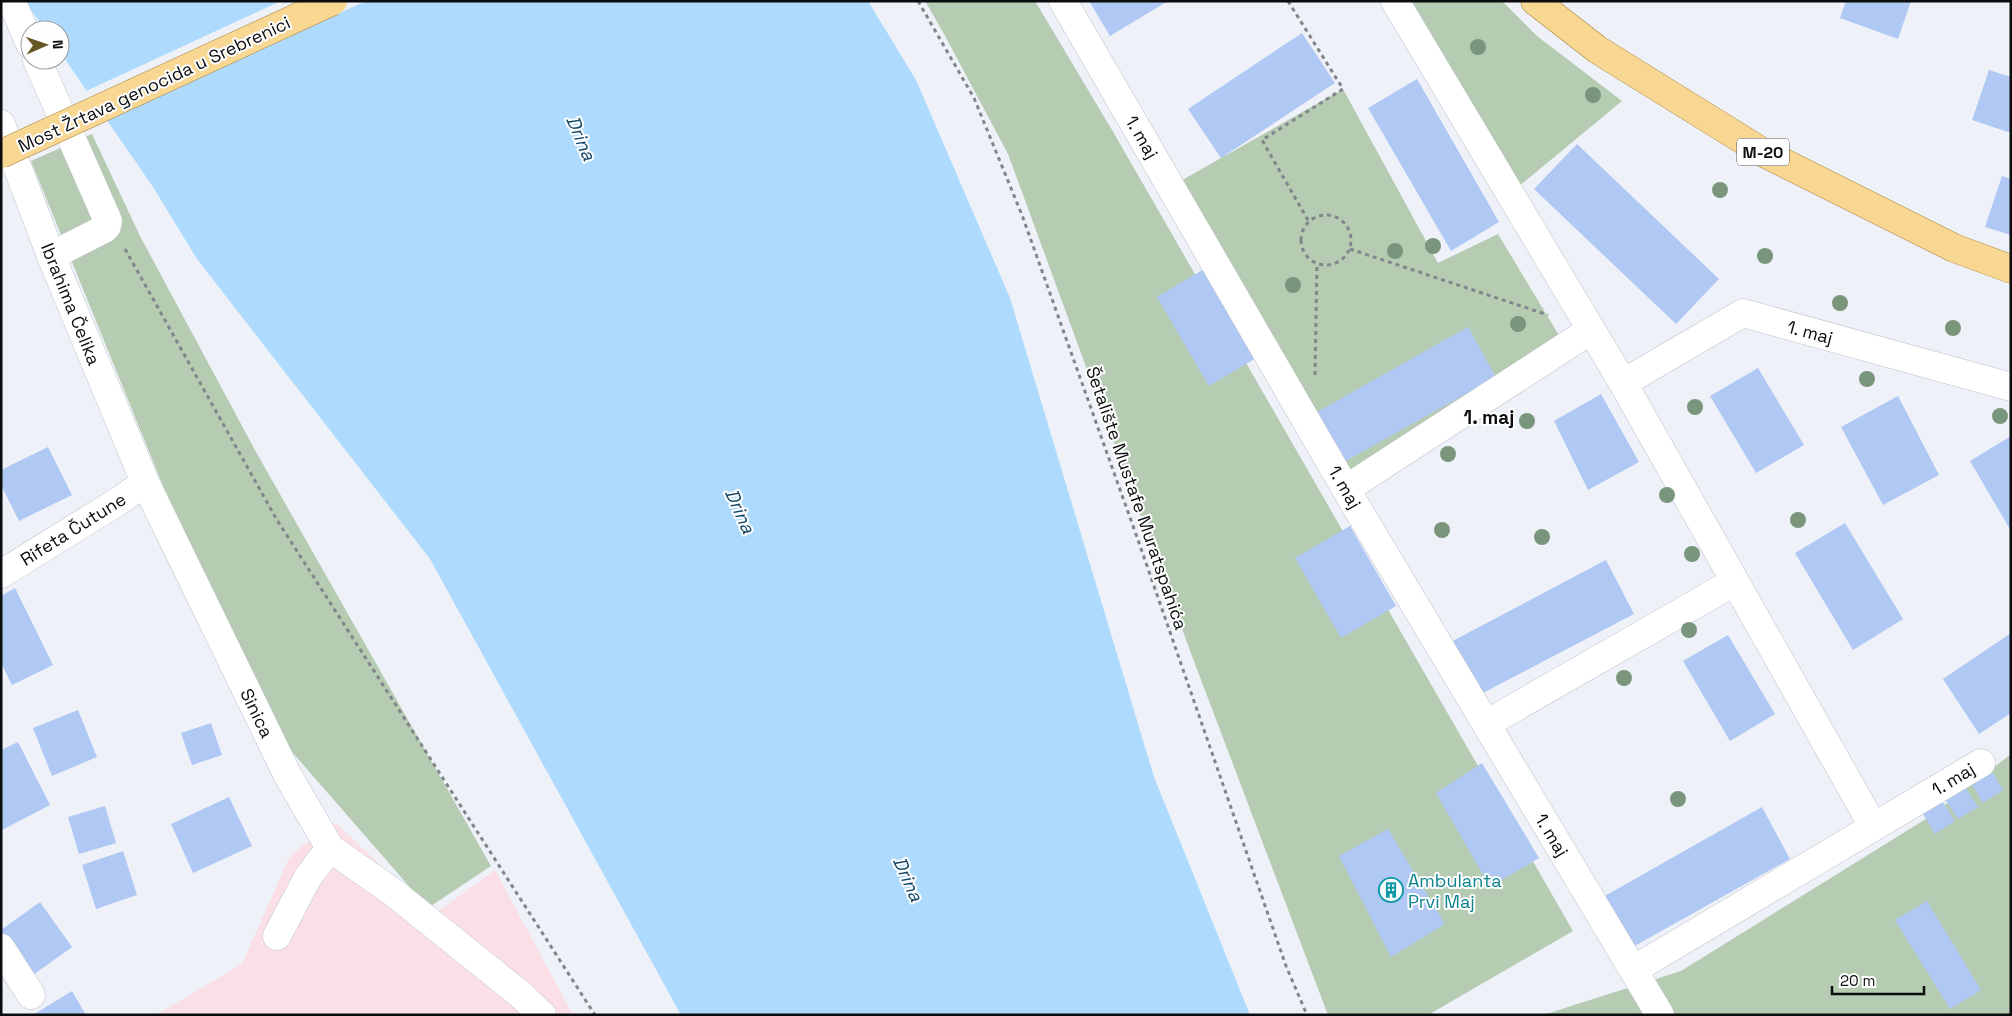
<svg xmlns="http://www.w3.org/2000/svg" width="2012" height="1016" font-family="'Space Grotesk',sans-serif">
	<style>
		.industrial { fill: #fae0e6 }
		.green { fill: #b5cbb2 }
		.water { fill: #aedbfd }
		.pier { fill: #eef1f8 }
		.building { fill: #b0c8f4 }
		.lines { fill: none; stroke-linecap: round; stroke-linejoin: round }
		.minor-casing { stroke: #bfc2c8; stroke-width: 29 }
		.major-casing { stroke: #a27e36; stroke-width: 29 }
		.path { stroke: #828589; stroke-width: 3; stroke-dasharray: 4 4; stroke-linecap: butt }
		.minor { stroke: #fff; stroke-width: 28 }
		.major { stroke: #f8d793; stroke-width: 28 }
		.major-bridge-casing { stroke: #a27e36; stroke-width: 29; stroke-linecap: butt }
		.major-bridge { stroke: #f8d793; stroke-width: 28 }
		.tree { fill: #79957b }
		.labels { text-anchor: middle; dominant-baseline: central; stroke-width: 4; stroke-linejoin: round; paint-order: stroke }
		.shield { fill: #fefefe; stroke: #545556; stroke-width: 1 }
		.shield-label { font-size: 16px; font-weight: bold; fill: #0b0c0e }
		.street-label { font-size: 18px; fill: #0b0c0e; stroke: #fefefe }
		.culture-label { font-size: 18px; fill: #0d838f; stroke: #fefefe; text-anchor: start }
		.water-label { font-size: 19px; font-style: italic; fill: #134768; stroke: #fefefe }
		.neighbourhood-label { font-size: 19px; font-weight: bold; fill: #0b0c0e; stroke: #fefefe }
	</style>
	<rect width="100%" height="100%" fill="#eef1f8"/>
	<path class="industrial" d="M336 823 433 915 495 870 573 1015H156L242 964 288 860 294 852Z"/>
	<path class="green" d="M925 1H1035L1112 130 1573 931 1428 1015H1328L1192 656 1008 154 944 34Z
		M1407 1H1502L1537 36 1622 101 1518 187Z
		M1343 89 1438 263 1498 234 1560 337 1348 471 1177 183Z
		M92 134 140 236 256 452 491 866 428 908 279 737 161 481 31 161Z
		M2011 754V1015H1543L1681 971 1929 817Z"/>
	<path class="water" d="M25 1H868L916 80 1010 298 1154 777 1250 1015H681L430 559 197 259 153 187 60 52V30H45Z"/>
	<path class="pier" d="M281 1H366L104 121 84 92Z"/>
	<path class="building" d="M1089 1H1168L1110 36Z
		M1846 1H1911L1898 39 1840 18Z
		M1302 33 1335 83 1221 158 1188 109Z
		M1989 70 2011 77V133L1972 120Z
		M1417 79 1499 222 1451 251 1368 108Z
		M1577 144 1719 279 1676 324 1534 189Z
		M2002 176 2011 179V235L1985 227Z
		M1209 266 1261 355 1209 386 1157 297Z
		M1468 327 1496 377 1344 462 1317 412Z
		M1758 368 1804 445 1756 473 1710 396Z
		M1601 394 1639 462 1588 490 1554 421Z
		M1898 396 1939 475 1883 505 1841 427Z
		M2011 436V531L1970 461Z
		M48 447 72 495 19 521 1 485V470Z
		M1845 523 1903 619 1853 650 1795 553Z
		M1350 526 1396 606 1341 638 1295 558Z
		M1606 560 1634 614 1477 696 1449 643Z
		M15 588 53 665 12 685 1 663V596Z
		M2011 633V713L1979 734 1943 679Z
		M1728 635 1775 714 1730 741 1683 661Z
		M78 710 97 757 52 776 33 728Z
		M211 723 222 755 192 765 181 733Z
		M18 742 50 805 2 830 1 750Z
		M1482 763 1539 858 1490 887 1436 793Z
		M1991 770 2003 790 1983 803 1971 783Z
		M1965 787 1978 807 1958 819 1945 799Z
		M229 797 252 846 193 873 171 824Z
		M1942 801 1955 821 1935 834 1923 814Z
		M105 806 116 843 79 854 68 817Z
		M1762 807 1790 859 1631 948 1603 897Z
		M1388 829 1445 924 1391 957 1339 856Z
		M123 851 137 895 96 909 82 865Z
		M1927 901 1981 990 1950 1009 1895 920Z
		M40 902 72 947 33 975 1 930Z
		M72 991 86 1015H33Z"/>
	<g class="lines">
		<defs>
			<path id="minor" d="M1063 1 1351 498 1660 1015
				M1395 1 1623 383 1873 826
				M14 7 30 44
				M37 60 108 221 107 226 104 229 51 256
				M1 124 51 256 145 482 288 776 330 848 308 877 277 936
				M1623 383 1743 313 2011 387
				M1346 489 1591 330
				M1 574 122 499 145 482
				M1486 724 1734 582
				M330 848 394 893 520 994 542 1015
				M1 948 31 995
				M1633 970 1981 763"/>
			<path id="major" d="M1535 1 1598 50 1764 153 1954 248 2011 269"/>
		</defs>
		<use href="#minor" class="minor-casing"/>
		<use href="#major" class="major-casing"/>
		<path class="path" d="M918 1 974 98 1022 215 1138 540 1286 966 1307 1015
			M1288 1 1343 89 1262 140 1309 222
			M1301 240a25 25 0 1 1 50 0a25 25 0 1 1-50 0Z
			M125 249 277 520 595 1015
			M1350 249 1548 315
			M1315 375 1317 263"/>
		<use href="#minor" class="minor"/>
		<use href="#major" class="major"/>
		<defs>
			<path id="major-bridge" d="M1 154 333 1"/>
		</defs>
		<use href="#major-bridge" class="major-bridge-casing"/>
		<use href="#major-bridge" class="major-bridge"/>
	</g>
	<g class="tree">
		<circle cx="1478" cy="47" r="8"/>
		<circle cx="1593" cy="95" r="8"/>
		<circle cx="1720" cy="190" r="8"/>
		<circle cx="1433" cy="246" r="8"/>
		<circle cx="1395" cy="251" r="8"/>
		<circle cx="1765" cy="256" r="8"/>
		<circle cx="1293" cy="285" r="8"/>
		<circle cx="1840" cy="303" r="8"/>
		<circle cx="1518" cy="324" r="8"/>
		<circle cx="1953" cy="328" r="8"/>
		<circle cx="1867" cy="379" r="8"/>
		<circle cx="1695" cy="407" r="8"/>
		<circle cx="2000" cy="416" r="8"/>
		<circle cx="1527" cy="421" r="8"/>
		<circle cx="1448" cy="454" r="8"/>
		<circle cx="1667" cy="495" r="8"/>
		<circle cx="1798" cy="520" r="8"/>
		<circle cx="1442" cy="530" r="8"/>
		<circle cx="1542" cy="537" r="8"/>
		<circle cx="1692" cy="554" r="8"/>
		<circle cx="1689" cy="630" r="8"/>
		<circle cx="1624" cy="678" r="8"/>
		<circle cx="1678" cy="799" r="8"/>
	</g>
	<defs>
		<symbol id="building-ring" viewBox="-11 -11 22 22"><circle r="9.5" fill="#fefefe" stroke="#0f9aa8" stroke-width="1.5"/><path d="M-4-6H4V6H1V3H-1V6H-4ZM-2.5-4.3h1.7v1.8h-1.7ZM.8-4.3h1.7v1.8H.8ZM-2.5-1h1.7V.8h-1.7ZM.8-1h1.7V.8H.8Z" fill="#0f9aa8"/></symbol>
	</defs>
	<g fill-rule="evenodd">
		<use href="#building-ring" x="1377" y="876" width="28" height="28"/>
	</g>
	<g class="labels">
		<rect class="shield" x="1737" y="138.5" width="52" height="27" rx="4"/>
		<g class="shield-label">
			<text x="1763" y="152">M-20</text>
		</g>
		<g class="street-label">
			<text transform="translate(154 84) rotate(-25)">Most Žrtava genocida u Srebrenici</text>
			<text transform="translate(1142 137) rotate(60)">1. maj</text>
			<text transform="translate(71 304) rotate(68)">Ibrahima Čelika</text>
			<text transform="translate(1810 332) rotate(15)">1. maj</text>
			<text transform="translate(1345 487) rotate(60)">1. maj</text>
			<text transform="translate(1137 498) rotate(71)">Šetalište Mustafe Muratspahića</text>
			<text transform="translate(73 529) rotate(-32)">Rifeta Čutune</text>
			<text transform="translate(257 713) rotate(64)">Sinica</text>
			<text transform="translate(1953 779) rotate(-31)">1. maj</text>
			<text transform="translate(1552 835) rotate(59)">1. maj</text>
		</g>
		<g class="culture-label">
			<text x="1408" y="880">Ambulanta<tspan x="1408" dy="21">Prvi Maj</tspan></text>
		</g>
		<g class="water-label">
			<text transform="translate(581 138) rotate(67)">Drina</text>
			<text transform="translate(740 511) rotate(66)">Drina</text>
			<text transform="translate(908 879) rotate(66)">Drina</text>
		</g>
		<g class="neighbourhood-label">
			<text x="1489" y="417">1. maj</text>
		</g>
	</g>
	<rect width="2012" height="1016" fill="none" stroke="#0b0c0e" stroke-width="5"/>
	<g transform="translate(45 45) rotate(88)"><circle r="24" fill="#fefefe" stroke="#9d9d9e"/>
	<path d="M0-4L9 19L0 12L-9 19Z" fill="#665724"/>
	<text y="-8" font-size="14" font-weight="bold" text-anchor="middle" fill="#0b0c0e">N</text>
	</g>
	<path d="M1832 986v8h92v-8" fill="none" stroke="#0b0c0e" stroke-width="2.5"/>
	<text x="1840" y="986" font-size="15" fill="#0b0c0e" stroke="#fefefe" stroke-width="4" paint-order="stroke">20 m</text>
</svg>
